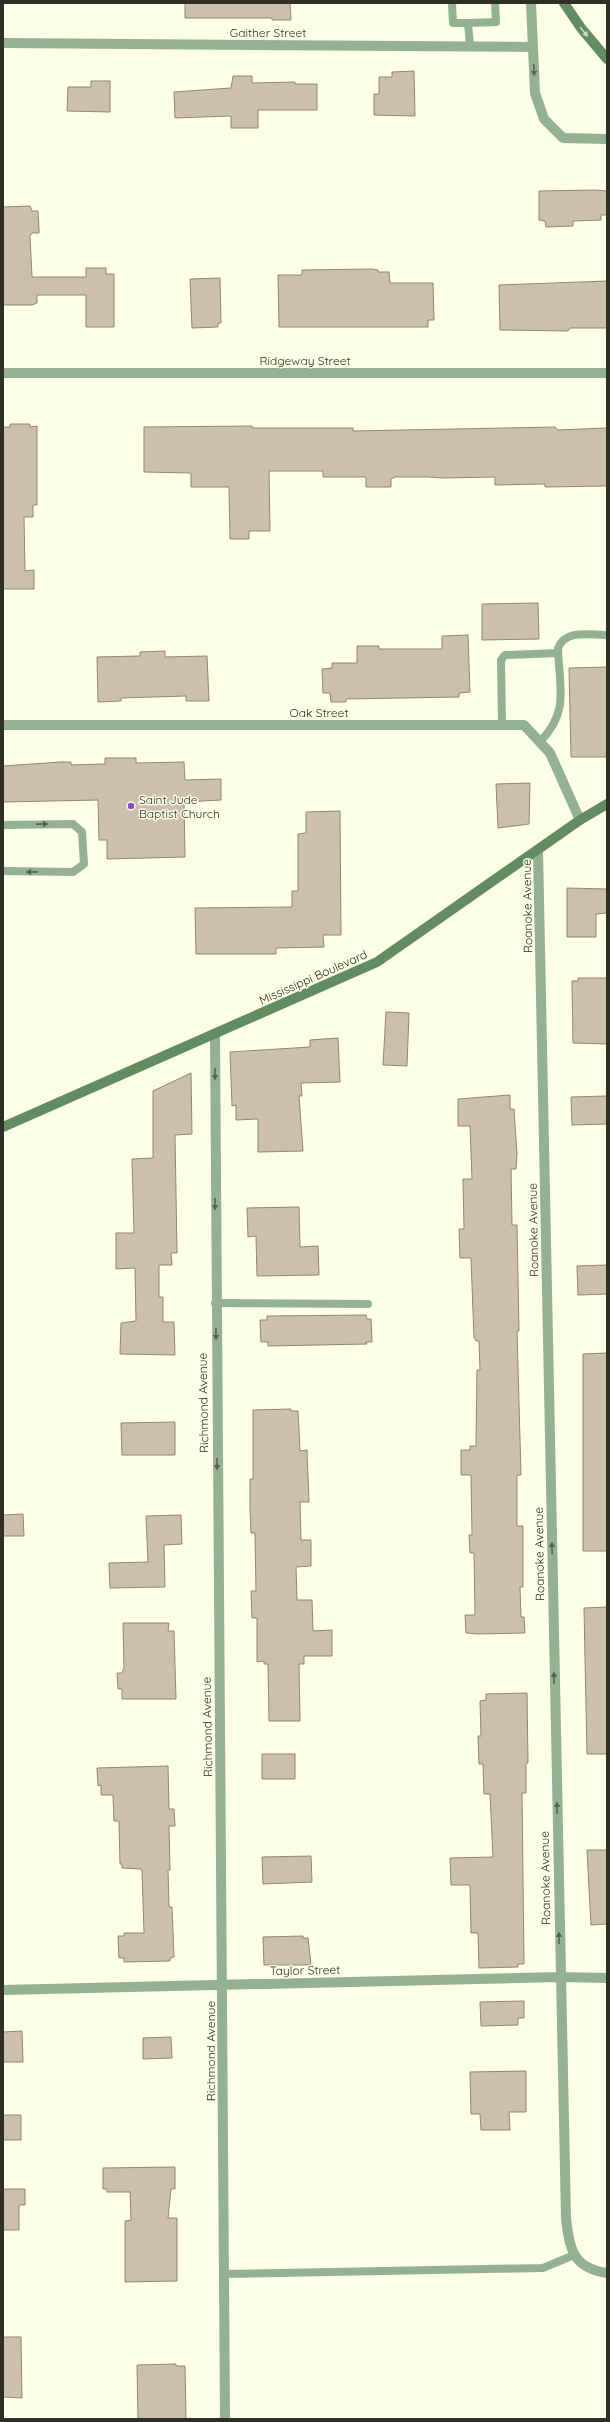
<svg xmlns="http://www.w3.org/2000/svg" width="610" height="2422" font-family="Quicksand,sans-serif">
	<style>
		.building { fill: #ccbfab; stroke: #938673 }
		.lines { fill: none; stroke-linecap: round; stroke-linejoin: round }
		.lane { stroke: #95b194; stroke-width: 8 }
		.street { stroke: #95b194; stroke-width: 10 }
		.secondary { stroke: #638c62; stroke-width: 10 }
		.oneway { fill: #cedcbe }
		.oneway2 { fill: #576352 }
		.poi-dot { fill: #8c4dc3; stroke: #fcfee6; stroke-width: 1.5 }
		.labels { text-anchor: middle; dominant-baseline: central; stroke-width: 3; stroke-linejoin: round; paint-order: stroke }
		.street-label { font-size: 12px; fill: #2e2f26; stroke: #fcfee6 }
		.poi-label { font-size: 12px; fill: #2e2f26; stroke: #fcfee6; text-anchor: start }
	</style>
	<rect width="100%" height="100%" fill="#fcfee6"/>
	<path class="building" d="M185 3H290L291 20H272V18H185Z
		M414 71 415 116 374 115V94H379V77H392V72Z
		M233 76H252V83L295 82V84H317V110H258V128H231V116L175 118 174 92 231 88Z
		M91 81H110V112L67 111 68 87H91Z
		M596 190 607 191V215H601V220L573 221V226L546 227 545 221 539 220V191Z
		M30 206 32 211H38L39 230V233H32L30 236 32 277H86V268H106V274H114V327H86V295H37V303L32 305H3V207Z
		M372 269 378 270V272H389L390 283H433L434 320H428V327H279L278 275H302V270Z
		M220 278 221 323H218V327L192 328 190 279Z
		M607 281V328H570L568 331 500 330 499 285Z
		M10 424H30V427L37 426V505H33V517H24L25 571 34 570V589H3V427H10Z
		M252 426 253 428H353V431L555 427 558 430 607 428V486L545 487V484L495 485V477L444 478 428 477H395L391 479V487H366V477H323V471H269L270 531H249V539H230L229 487H191V473L144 472V427Z
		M538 603 539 639 482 640V604Z
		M468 635 470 692 459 693V697L346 699V702H331L330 693H323L322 669 332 668V663H357V646H379V649H442V636Z
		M165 651V657L207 656 209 701H186V696L121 698V701L98 702 97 657 140 656V652Z
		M607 667V757H571L569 668Z
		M105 758H136V763L184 762 185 780 221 779V800L184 802 185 857 107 859V840H99L98 800 3 802V766L61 762H71V765L105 764Z
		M530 783 529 824 498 828 496 784Z
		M340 811 341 935H323L324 947 276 948V954H196L195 908 292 907V891H298V834L306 833V812Z
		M567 888 607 889V913L596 914V937H567Z
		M578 978H607V1044L573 1043 572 981H578Z
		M386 1012 409 1013 407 1066 383 1065Z
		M338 1038 340 1082 301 1083 302 1096H299L303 1151 258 1152V1119L236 1120V1105L232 1106 230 1052 310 1047V1040Z
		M191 1073 192 1134 175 1135 177 1253H171L172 1265H159V1297H163V1322H174L175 1355 120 1354 121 1323 136 1321 135 1268 116 1269V1233H134L132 1159 153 1158V1091Z
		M510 1095V1109H514L517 1154 516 1169H511L512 1225H517L519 1331H517L521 1475H517V1526H523V1587H520L521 1617H524L525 1633 478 1634 466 1633 465 1615H475L474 1553H470L469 1535H472L471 1475H461V1450H470V1446H476L477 1370H480L479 1341H476L474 1337 471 1258H460L459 1229H464L463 1179H472L470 1126H458V1099Z
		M607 1096V1124L572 1125 571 1097Z
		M299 1207 300 1247 318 1246 319 1275 257 1276 256 1236 248 1237 247 1208Z
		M607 1265V1294L578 1295 577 1266Z
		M366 1315 367 1319H371L372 1342H366L367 1344 268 1346V1342H261L260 1320H267V1316Z
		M607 1353V1551H583V1354Z
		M291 1409V1411H298L300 1451 307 1450 309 1502H300L301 1540H311V1566L296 1567 297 1600H312L313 1631 332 1630V1656H304V1664H299L300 1721H269L268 1664H264V1661L257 1662V1618H252L251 1591H256L255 1533H251L250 1509V1479H253V1410Z
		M175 1422V1455H122L121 1423Z
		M23 1514 24 1536H3V1515Z
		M181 1515 182 1544 164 1545 165 1587 110 1588 109 1563 148 1562 146 1516Z
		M607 1607V1754H587L584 1608Z
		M123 1623H169L168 1631H174L176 1699H122V1689H118L117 1673H122L124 1668Z
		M527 1693 528 1763H526V1793H522L524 1964H518V1967L479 1968 478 1933H471L470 1885H451L450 1858 493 1857 490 1794H484L483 1764H479L478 1736H481L480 1701 486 1700V1694Z
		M262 1754H295V1779H262Z
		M168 1766 169 1809H174L175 1826H169L170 1870H168L169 1907H172L174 1957 170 1958V1961L124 1962V1958H119L118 1936H124V1933H144L142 1871 141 1869 122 1868V1864H120L119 1821H114L113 1795H101V1785L98 1786 97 1768Z
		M587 1850H607V1924L591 1925Z
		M311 1856 312 1882 263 1884 262 1857Z
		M303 1936V1938H308L311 1965H264L263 1937Z
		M524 2001V2018H518V2025L481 2026 480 2002Z
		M22 2031 23 2062H3V2032Z
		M171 2037 172 2058 143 2059V2038Z
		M526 2071V2112H509L510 2130H481L480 2114H471L470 2072Z
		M3 2115H21V2140H3Z
		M175 2167V2189H171L168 2218H177V2281L125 2282V2221L131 2220 130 2192H107V2189H103V2168Z
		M3 2189H25V2205H19V2230H3Z
		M3 2337H21L22 2398 3 2397Z
		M176 2364V2366H185L186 2419H138L137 2365Z"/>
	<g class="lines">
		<path class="lane" d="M452 3 453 23H468L470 46
			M468 23 496 22 495 3
			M502 725 501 660 505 655 558 653
			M540 742C570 711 559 687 558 648 566 629 589 635 607 635
			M3 825 73 824 82 832 84 864 73 872 3 871
			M215 1303 368 1304
			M224 2274 543 2268 574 2255"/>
		<path class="street" d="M531 3 535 93 544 119 563 138 607 139
			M3 43 533 47
			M3 373H607
			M3 725H524L550 753 580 820
			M538 850 566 2219C570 2250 573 2268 607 2273
			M215 1035 225 2419
			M3 1990 560 1977 607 1978"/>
		<path class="secondary" d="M564 3 581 28 607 59
			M3 1127 377 962 580 820 607 804"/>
	</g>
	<defs><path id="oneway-solid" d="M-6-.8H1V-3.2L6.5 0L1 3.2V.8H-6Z"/></defs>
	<use class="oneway" href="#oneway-solid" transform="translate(584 32) rotate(51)"/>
	<g class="oneway2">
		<use href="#oneway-solid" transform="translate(534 70) rotate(87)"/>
		<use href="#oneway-solid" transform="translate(42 824) rotate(-1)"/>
		<use href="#oneway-solid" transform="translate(32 872) rotate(179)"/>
		<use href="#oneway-solid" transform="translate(215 1074) rotate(90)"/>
		<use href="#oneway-solid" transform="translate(215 1204) rotate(90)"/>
		<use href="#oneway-solid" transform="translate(216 1334) rotate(89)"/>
		<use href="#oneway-solid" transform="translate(217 1464) rotate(89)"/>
		<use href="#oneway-solid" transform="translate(552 1548) rotate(-91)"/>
		<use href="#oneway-solid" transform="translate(554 1678) rotate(-91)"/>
		<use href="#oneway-solid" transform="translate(557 1808) rotate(-91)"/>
		<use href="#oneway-solid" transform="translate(559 1938) rotate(-91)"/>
	</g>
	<circle class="poi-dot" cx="131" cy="806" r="4"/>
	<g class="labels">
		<g class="street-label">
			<text x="268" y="32">Gaither Street</text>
			<text x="305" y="360">Ridgeway Street</text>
			<text x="319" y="712">Oak Street</text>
			<text transform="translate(527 906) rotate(-91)">Roanoke Avenue</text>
			<text transform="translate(313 977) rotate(-24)">Mississippi Boulevard</text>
			<text transform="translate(533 1230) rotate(-91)">Roanoke Avenue</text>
			<text transform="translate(203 1403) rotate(-91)">Richmond Avenue</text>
			<text transform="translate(539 1554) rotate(-91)">Roanoke Avenue</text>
			<text transform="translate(207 1727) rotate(-91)">Richmond Avenue</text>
			<text transform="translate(545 1878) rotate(-91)">Roanoke Avenue</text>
			<text transform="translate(305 1970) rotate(-1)">Taylor Street</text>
			<text transform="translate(210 2051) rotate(-90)">Richmond Avenue</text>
		</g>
		<g class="poi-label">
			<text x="139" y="799">Saint Jude<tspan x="139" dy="14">Baptist Church</tspan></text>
		</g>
	</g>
	<rect width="610" height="2422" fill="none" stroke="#2e2f26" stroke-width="8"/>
</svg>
